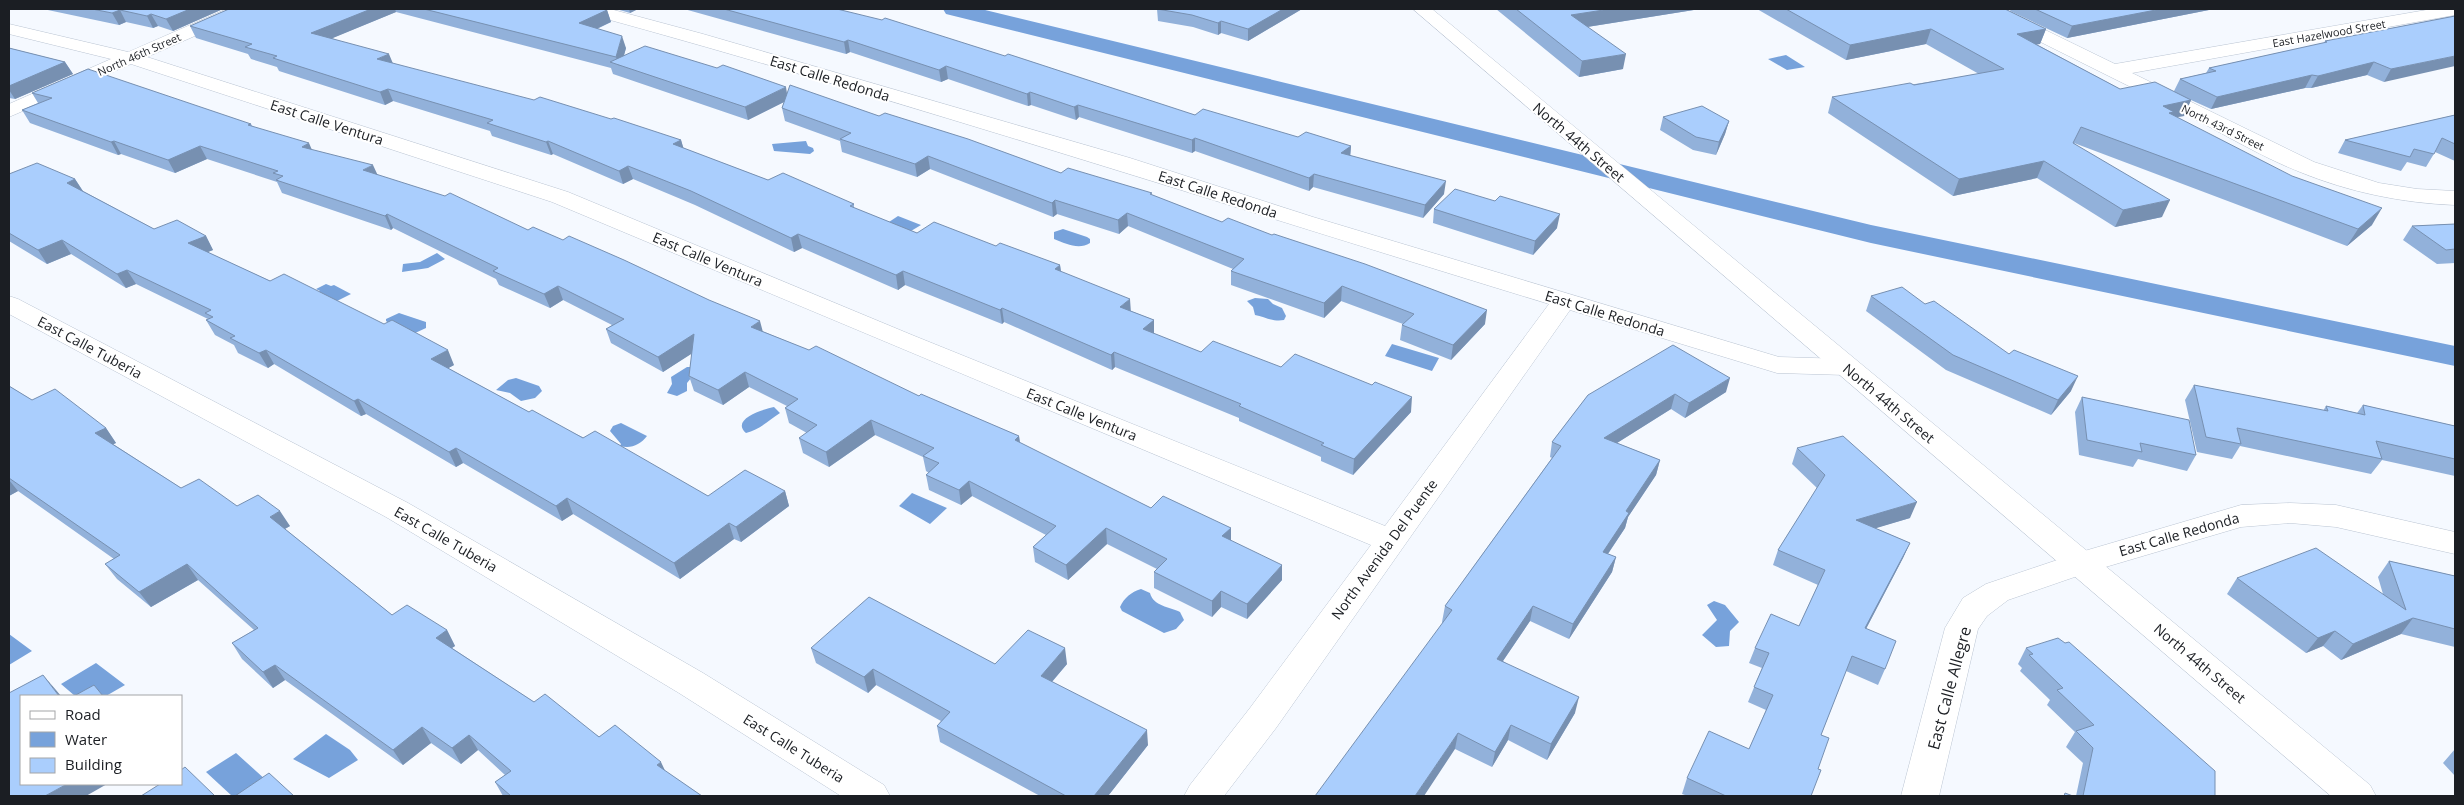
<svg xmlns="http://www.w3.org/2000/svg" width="2464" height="805" font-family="'Open Sans',sans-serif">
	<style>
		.water { fill: #77a2db }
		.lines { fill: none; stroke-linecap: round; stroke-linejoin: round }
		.canal { fill: #77a2db; fill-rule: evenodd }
		.street-casing { stroke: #bbc5d3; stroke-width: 1 }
		.primary-casing { stroke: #bbc5d3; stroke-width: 1 }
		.street { fill: #fff; fill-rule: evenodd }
		.primary { fill: #fff; fill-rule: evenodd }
		.wall { fill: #92b1da }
		.shaded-wall { fill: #7790b1 }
		.building { fill: #aacefd; stroke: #7790b1 }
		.labels { text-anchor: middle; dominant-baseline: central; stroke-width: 4; stroke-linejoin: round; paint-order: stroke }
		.far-street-label { font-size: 11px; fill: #1b1e23; stroke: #fff }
		.street-label { font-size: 14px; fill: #1b1e23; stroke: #fff }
		.near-street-label { font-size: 16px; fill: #1b1e23; stroke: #fff }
	</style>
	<rect width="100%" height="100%" fill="#f5f9ff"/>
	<path class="water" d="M1786 55 1805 67 1787 70 1768 59Z
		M806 141 808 146 813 148 814 151 810 154 774 151 772 144Z
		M898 216 921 225 911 231 886 224Z
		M1063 229 1087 237 1090 239V243C1079 250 1066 244 1054 239V232Z
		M437 253 445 259 428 268 402 272 403 264 420 262Z
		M326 284 331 286 334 285 351 294 335 302 317 293 320 291 316 289Z
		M1255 298 1268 299 1273 304 1282 308 1286 316 1284 320C1273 322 1265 317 1255 315L1253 307 1247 301Z
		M399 313 426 322V328L413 334 403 335 386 321V319Z
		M1392 344 1439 358 1432 371 1385 356Z
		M687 367H693L696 372 687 383V391L677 396 667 393 672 384 671 377Z
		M516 378 539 386 542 391 535 398 521 401 510 393 496 390 508 380Z
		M774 407 780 413C768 421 759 430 746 433 730 419 764 409 774 407Z
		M621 423 647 436C640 445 631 449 620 446L621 444 610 431 613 426Z
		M912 493 947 508 930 524 899 506Z
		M1141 589 1150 593C1153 606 1170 607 1180 612L1184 620 1176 629 1164 633 1122 611 1120 607C1124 598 1131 592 1141 589Z
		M1714 601 1725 605 1739 622 1730 631 1729 646 1716 647 1702 635 1717 620 1707 605Z
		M9 634 32 651 9 665Z
		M96 663 125 685 106 696H75L61 684Z
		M326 734 350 750 358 760 329 778 293 759Z
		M236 753 277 790 268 796H232L206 772Z"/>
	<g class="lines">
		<path class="canal" d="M943 9H981L1871 225 2455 346V366L1871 243 946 14Z"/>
		<defs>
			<path id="street" d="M227 9H250L247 13 147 57 568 192 912 335 1385 526 1549 304C1228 206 909 102 585 13L582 9H610L703 34 1130 158 1313 217 1779 357 1846 359 1855 361 1859 367 1855 373 1846 375 1777 373 1570 310 1276 728 1224 796H1184L1190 785 1250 708 1371 545 552 202 131 64 9 117V104L111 59 9 34V24L128 52Z
				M1980 9H2002L2115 64 2432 9H2455V15L2132 73 2314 162 2379 183 2417 189 2455 191V205C2402 203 2349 192 2300 172 2259 156 2219 131 2179 111 2113 78 2048 46 1983 13Z
				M9 296 18 299 408 503 703 673 884 785 890 796H841L679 693 386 517 9 314Z
				M2290 503 2336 505 2455 532V554L2336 527 2290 523 2241 527 2092 571 2008 600 1987 616 1978 629 1939 796H1901L1945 628 1963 598 1986 584 2081 552 2241 505Z"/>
			<path id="primary" d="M1413 9H1432L2370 785 2376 796H2331Z"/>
		</defs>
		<use href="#street" class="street-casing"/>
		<use href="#primary" class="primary-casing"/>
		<use href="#street" class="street"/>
		<use href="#primary" class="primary"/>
	</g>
	<path class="wall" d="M43 9H223L173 31 158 26 153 28 126 22 119 25Z
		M229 9H602L607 10 611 22 597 29 626 48 624 55 879 116 1061 173 1152 195 1485 324 1451 360 1400 340 1402 325 1403 324 1341 301 1324 318 1231 285V271L1233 269 1128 226 1119 234 1057 214 1053 217 930 169 917 177 842 152 840 141 785 121 782 108 784 102 748 120 613 74 611 68 396 12 332 38 393 64 681 140 683 148 768 180 854 204V208L917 233 996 246 1060 265 1061 272 1131 311 1154 320V334L1201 352 1281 367 1411 412 1353 475 1321 461V457L1239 421V418L1115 367 1112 370 1004 322 1002 324 905 285 898 290 802 248 794 252 695 205 633 179 623 184 553 154 551 155 492 136 490 131 393 101 385 105 279 71 277 67 251 59 248 54 196 38 190 26Z
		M616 9H638L630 13Z
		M684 9H837L1195 115 1298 137 1351 146 1350 156 1444 194 1423 218 1313 187 1309 191 1195 151 1192 153 1079 117 1076 120 1031 105 1028 106 948 79 941 82 850 52 846 54Z
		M1157 9H1302L1248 41 1221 33 1218 35 1193 27 1158 21Z
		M1496 9H1700L1587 27 1623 69 1579 77Z
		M1757 9H2005L2046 29 2040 44H2036L2120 89 2174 91 2180 79 2206 73 2209 68 2324 43 2325 41 2455 16 2384 82 2367 75 2311 88H2305L2211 109 2191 100 2184 116 2176 117 2372 225 2347 246 2074 143 2162 217 2115 227 2037 178 1953 196 1828 113 1832 97 1979 74 1926 44 1846 60Z
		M2011 9H2214L2067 38 2010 11Z
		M9 48 65 62 73 74 15 99 9 98Z
		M32 93 251 124 253 127 377 175 528 230 762 331 919 396 1019 436 1020 443 1151 508 1231 528V541L1282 580 1247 619 1221 607 1212 617 1154 588V572L1157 569 1107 544 1068 580 1035 562 1033 547 1046 535 972 496 961 505 929 490 926 475 929 473 926 471 923 457 875 435 829 467 803 453 799 438 807 433 789 423 785 408 787 406 749 387 723 405 694 391 689 376 692 353 663 372 611 343 606 329 612 325 563 300 550 308 499 285 496 279 393 228 391 230 282 193 277 182 207 159 175 173 121 154 118 155 30 123 22 110 38 103Z
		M2455 115V161L2435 152 2426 167 2407 162 2401 171 2338 153 2345 140Z
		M1663 117 1729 121 1725 134 1716 155 1693 150 1660 130Z
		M9 174 75 179 83 191 154 229 206 236 213 250 207 252 454 365 448 368 529 412 708 496 785 491 789 506 741 542 734 539 680 579 573 514 562 521 463 463 456 467 366 414 361 416 274 364 268 368 238 353 234 345 215 335 206 320 208 319 136 284 126 288 71 254 47 264 9 241Z
		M1434 209 1557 228 1533 255 1433 223Z
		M2455 224V263L2437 264 2403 240 2412 226Z
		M1871 296 1925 304 2071 391 2051 415 1946 370 1866 311Z
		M2194 385 2323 411 2326 406 2357 413 2363 405 2455 426V476L2382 460 2371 474 2240 446 2232 459 2197 452 2185 400Z
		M9 386 32 400 106 428 116 443 113 444 181 488 237 506 290 526 285 529 392 615 447 630 455 646 452 648 534 702 665 771 702 796H503L495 782 505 775 478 750 461 764 431 743 403 765 285 680 273 688 242 659 232 643 254 630 198 580 151 607 117 579 105 564 114 559 18 491 9 496Z
		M1726 392 1685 418 1671 409 1617 443 1660 460 1656 475 1628 517 1625 528 1608 554 1616 557 1612 572 1569 639 1530 621 1503 661 1575 713 1547 760 1508 740 1492 767 1455 749 1442 622 1445 606 1552 458 1550 457 1552 442 1588 395Z
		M2082 397 2196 455 2187 471 2138 459 2133 467 2079 455 2075 412Z
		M1797 448 1910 518 1875 528 1910 543 1903 558 1866 629 1885 669 1878 685 1846 671 1821 735 1818 769 1811 796H1688L1682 794 1687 778 1749 749 1766 710 1748 702 1762 668 1749 663 1755 648 1799 626 1818 585 1773 565 1778 550 1817 488 1792 464Z
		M2389 561 2455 576V647L2401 634 2341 660 2323 646 2306 653 2227 594 2237 578 2383 594 2378 577Z
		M811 648 995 664H1067L1052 682 1148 745 1108 796H1040L940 742 937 726 941 721 876 685 868 693 816 663Z
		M2026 648 2215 796H2076L2083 763 2066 747 2075 732 2047 705 2050 700 2020 671 2022 668 2018 664Z
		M2455 749V776L2443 763Z"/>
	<path class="shaded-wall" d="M190 9H223L173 31 166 19Z
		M371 9H395L396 12 316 45 311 33Z
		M629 9H638L630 13Z
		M1283 9H1302L1248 41V29Z
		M1610 9H1700L1568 30 1571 15Z
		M2161 9H2214L2067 38 2072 26Z
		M120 10 126 22 119 25 112 13Z
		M607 10 611 22 583 35 579 23Z
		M151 14 158 26 153 28 147 16Z
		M1221 21V33L1218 35V23Z
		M1931 29 1926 44 1846 60 1850 45Z
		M2046 29 2040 44 2011 49 2017 34Z
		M622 36 626 48 621 66 618 65 616 57Z
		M848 40 850 52 846 54 844 42Z
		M389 54 394 66 377 59Z
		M1626 54 1623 69 1579 77 1582 61Z
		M2455 56V66L2384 82 2391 69Z
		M65 62 73 74 15 99 9 90V86Z
		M2374 62 2367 75 2311 88 2318 76Z
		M946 66 948 79 941 82 939 70Z
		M2312 75 2305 88 2211 109 2217 97Z
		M786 87 788 100 748 120 745 107Z
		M388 89 393 101 385 105 380 92Z
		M1030 92 1031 105 1028 106 1027 94Z
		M2191 100 2184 116 2171 118 2163 106Z
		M1078 105 1079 117 1076 120 1074 107Z
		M1729 121 1725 134 1716 155 1719 142Z
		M1195 138V151L1192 153V140Z
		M681 140 685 153 673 144Z
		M114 141 121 154 118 155 111 142Z
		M548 141 553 154 551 155 546 142Z
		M309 143 315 157 302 147Z
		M200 146 207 159 175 173 168 160Z
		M1351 146 1350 159 1341 153Z
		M928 156 930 169 917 177 915 164Z
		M2044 161 2037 178 1953 196 1959 179Z
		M373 165 379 178 363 170Z
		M628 166 633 179 623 184 619 171Z
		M1314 174 1313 187 1309 191V178Z
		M75 179 84 193 67 183Z
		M1446 181 1444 194 1423 218 1425 205Z
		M1055 200 1057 214 1053 217 1052 203Z
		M2170 200 2162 217 2115 227 2123 210Z
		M2382 208 2372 225 2347 246 2358 229Z
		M1127 213 1128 226 1119 234 1118 220Z
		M387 214 393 228 391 230 385 216Z
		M1560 214 1557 228 1533 255 1535 241Z
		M798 234 802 248 794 252 791 238Z
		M206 236 213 250 196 257 188 243Z
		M62 240 71 254 47 264 38 250Z
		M1060 265 1062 279 1055 269Z
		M127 270 136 284 126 288 117 274Z
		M903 271 905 285 898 290 896 275Z
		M558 286 563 300 550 308 544 294Z
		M1342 286 1341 301 1324 318V303Z
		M1130 299 1131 313 1120 307Z
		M1002 308 1004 322 1002 324 1000 310Z
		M1487 310 1485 324 1451 360 1453 345Z
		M1154 320V334L1143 329Z
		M760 321 764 336 751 327Z
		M694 334 699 349 663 372 658 357Z
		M266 350 274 364 268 368 259 353Z
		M448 350 454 365 438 374 431 359Z
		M1114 352 1115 367 1112 370 1111 355Z
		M745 372 749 387 723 405 718 390Z
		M2078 376 2071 391 2051 415 2058 400Z
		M1730 378 1726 392 1685 418 1689 403Z
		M1675 394 1671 409 1601 453 1604 438Z
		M1412 397 1411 412 1353 475 1354 459Z
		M358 399 366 414 361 416 354 401Z
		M871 420 875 435 829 467 826 452Z
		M106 428 116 443 105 448 95 433Z
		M1019 436 1021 452 1015 440Z
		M456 448 463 463 456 467 449 452Z
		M1660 460 1656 475 1628 517 1625 528 1599 567 1603 552 1626 511Z
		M9 480 18 491 9 496Z
		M969 481 972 496 961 505 959 490Z
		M785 491 789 506 741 542 736 527Z
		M567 498 573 514 562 521 556 506Z
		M1917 502 1910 518 1850 536 1856 520Z
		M280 511 290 526 279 532 270 517Z
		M729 523 734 539 680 579 674 563Z
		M1106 528 1107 544 1068 580 1066 565Z
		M1231 528V543L1222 536Z
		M1910 543 1903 558 1858 644 1865 628Z
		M1616 557 1612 572 1569 639 1573 624Z
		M187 564 198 580 151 607 139 592Z
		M1282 565V580L1247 619V604Z
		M1221 591V607L1212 617V601Z
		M1533 606 1530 621 1494 674 1497 659Z
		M2413 618 2401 634 2341 660 2353 644Z
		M447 630 455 646 444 653 436 638Z
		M2335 631 2323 646 2306 653 2318 638Z
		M1065 648 1067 664 1043 692 1041 676Z
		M275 665 285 680 273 688 263 672Z
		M873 669 876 685 868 693 864 677Z
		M43 675 56 690 61 696H59Z
		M1579 697 1575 713 1547 760 1551 744Z
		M1511 725 1508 740 1492 767 1495 752Z
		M422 727 431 743 403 765 393 750Z
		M1147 730 1148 745 1108 796H1094Z
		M1458 733 1455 749 1424 796H1415Z
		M469 735 478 750 461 764 452 748Z
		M661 762 668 777 657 765Z
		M67 784H107L86 796H45Z"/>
	<path class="building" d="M92 9H190L166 19 151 14 147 16 120 10 112 13Z
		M229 9H371L311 33 389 54 377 59 534 100 540 97 611 119 614 118 681 140 673 144 768 180 783 173 854 204 850 206 917 233 934 222 996 246 1000 243 1060 265 1055 269 1130 299 1120 307 1154 320 1143 329 1201 352 1213 341 1281 367 1295 354 1372 385 1375 382 1412 397 1354 459 1321 445 1324 443 1239 406 1241 404 1114 352 1111 355 1002 308 1000 310 903 271 896 275 798 234 791 238 691 191 628 166 619 171 548 141 546 142 487 123 493 120 388 89 380 92 273 58 277 56 245 47 252 44 190 26Z
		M424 9H602L607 10 579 23 622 36 616 57Z
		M724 9H837L882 20 885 18 1005 56 1008 54 1195 115 1203 109 1298 137 1306 132 1351 146 1341 153 1446 181 1425 205 1314 174 1309 178 1195 138 1192 140 1078 105 1074 107 1030 92 1027 94 946 66 939 70 848 40 844 42Z
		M1157 9H1283L1248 29 1221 21 1218 23 1192 15Z
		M1516 9H1610L1571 15 1626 54 1582 61Z
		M1786 9H2005L2046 29 2017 34 2037 45 2120 89 2155 82 2191 100 2163 106 2174 112 2169 113 2292 176 2382 208 2358 229 2081 127 2073 143 2170 200 2123 210 2044 161 1959 179 1832 97 1910 83 1914 85 2004 69 1931 29 1850 45Z
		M2035 9H2161L2072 26Z
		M2455 16V56L2391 69 2374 62 2318 76 2312 75 2217 97 2180 79 2216 71 2209 68 2327 42 2325 41Z
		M645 46 717 68 723 65 786 87 745 107 610 62Z
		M9 48 65 62 9 86Z
		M88 69 251 124 248 125 309 143 302 147 373 165 363 170 445 196 450 193 528 230 533 227 563 240 569 236 624 260 709 300 760 321 751 327 809 350 816 346 919 396 921 394 1019 436 1015 440 1151 508 1163 496 1231 528 1222 536 1282 565 1247 604 1221 591 1212 601 1154 572 1167 559 1106 528 1066 565 1033 547 1056 526 969 481 959 490 926 475 939 463 923 456 934 448 871 420 826 452 799 438 817 425 785 408 798 399 745 372 718 390 689 376 694 334 658 357 606 329 624 319 558 286 544 294 493 271 498 268 387 214 385 216 276 180 283 176 273 173 278 171 200 146 168 160 114 141 111 142 22 110 52 98 32 93Z
		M790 85 879 116 885 113 968 139 1061 173 1068 168 1152 193 1150 194 1222 222 1228 218 1272 235 1274 234 1365 264 1487 310 1453 345 1402 325 1414 314 1342 286 1324 303 1231 271 1244 259 1127 213 1118 220 1055 200 1052 203 928 156 915 164 840 139 851 133 782 108Z
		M1702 106 1729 121 1719 142 1696 137 1663 117Z
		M2455 115V144L2442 138 2434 154 2414 149 2410 157 2345 140Z
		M37 163 75 179 67 183 154 229 177 220 206 236 188 243 270 281 284 274 384 324 392 320 448 350 431 359 529 412 532 410 583 438 595 431 708 496 745 470 785 491 736 527 729 523 674 563 567 498 556 506 456 448 449 452 358 399 354 401 266 350 259 353 230 338 235 336 206 320 213 317 205 313 211 310 127 270 117 274 62 240 38 250 9 233V174Z
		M1455 189 1495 201 1500 196 1560 214 1535 241 1434 209Z
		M2455 224V249L2446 250 2412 226Z
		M1902 287 1925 304 1934 301 2009 354 2014 350 2078 376 2058 400 1953 355 1871 296Z
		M1673 345 1730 378 1689 403 1675 394 1604 438 1660 460 1626 511 1629 513 1603 552 1616 557 1573 624 1533 606 1497 659 1579 697 1551 744 1511 725 1495 752 1458 733 1415 796H1315L1452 610 1445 606 1561 446 1552 442 1588 395Z
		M2194 385 2328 411 2326 406 2365 415 2363 405 2455 426V459L2376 441 2382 459 2237 428 2241 444 2206 437Z
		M9 386 32 400 55 389 106 428 95 433 181 488 199 479 237 506 258 495 280 511 270 517 392 615 407 605 447 630 436 638 534 702 545 694 599 737 615 725 661 762 657 765 702 796H511L495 782 511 771 469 735 452 748 422 727 393 750 275 665 263 672 232 643 258 628 187 564 139 592 105 564 120 555 9 478Z
		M2082 397 2189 420 2196 455 2140 443 2142 452 2087 440Z
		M1843 436 1917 502 1856 520 1910 543 1865 628 1896 641 1885 669 1852 656 1821 735 1829 738 1818 769 1821 770 1811 796H1726L1687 778 1709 731 1749 749 1773 695 1754 687 1769 653 1755 648 1771 614 1799 626 1825 570 1778 550 1825 475 1797 448Z
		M2316 548 2406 610 2389 561 2455 576V629L2413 618 2353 644 2335 631 2318 638 2237 578Z
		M869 597 995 664 1028 630 1065 648 1041 676 1147 730 1094 796H1066L937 726 950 712 873 669 864 677 811 648Z
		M2058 638 2065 643 2069 642 2215 771V796H2083L2093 748 2076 731 2094 725 2057 690 2063 688 2029 655 2033 654 2026 648Z
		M43 675 59 696H21V784H67L45 796H9V693Z
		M94 685 103 696H74Z
		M185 767 215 796H141L160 784H181V770Z
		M269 773 294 796H235Z
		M2065 793 2073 796H2064Z"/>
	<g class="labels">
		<g class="far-street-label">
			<text transform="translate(2329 33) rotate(-10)">East Hazelwood Street</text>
			<text transform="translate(139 54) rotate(-24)">North 46th Street</text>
			<text transform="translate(2223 127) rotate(26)">North 43rd Street</text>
		</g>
		<g class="street-label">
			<text transform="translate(830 78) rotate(17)">East Calle Redonda</text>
			<text transform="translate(327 122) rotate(18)">East Calle Ventura</text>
			<text transform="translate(1579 142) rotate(40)">North 44th Street</text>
			<text transform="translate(1218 194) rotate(18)">East Calle Redonda</text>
			<text transform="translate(708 259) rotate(23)">East Calle Ventura</text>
			<text transform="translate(1605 313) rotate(17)">East Calle Redonda</text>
			<text transform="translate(90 347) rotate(28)">East Calle Tuberia</text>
			<text transform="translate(1889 403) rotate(40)">North 44th Street</text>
			<text transform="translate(1082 414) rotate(22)">East Calle Ventura</text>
			<text transform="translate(2179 534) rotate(-16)">East Calle Redonda</text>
			<text transform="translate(446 539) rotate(30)">East Calle Tuberia</text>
			<text transform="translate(1384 549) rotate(-54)">North Avenida Del Puente</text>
			<text transform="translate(2200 663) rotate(40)">North 44th Street</text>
			<text transform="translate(794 748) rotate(32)">East Calle Tuberia</text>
		</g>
		<g class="near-street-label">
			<text transform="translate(1949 688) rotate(-75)">East Calle Allegre</text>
		</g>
	</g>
	<rect width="2464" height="805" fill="none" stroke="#1b1e23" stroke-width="20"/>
	<rect x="20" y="695" width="162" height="90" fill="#ffffff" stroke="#a4a5a7"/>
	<rect x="30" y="711" width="25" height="8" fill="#ffffff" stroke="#a4a5a7"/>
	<text x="65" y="720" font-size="15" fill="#1b1e23">Road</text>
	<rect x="30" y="732" width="25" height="15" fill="#77a2db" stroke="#a4a5a7"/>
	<text x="65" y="745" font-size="15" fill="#1b1e23">Water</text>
	<rect x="30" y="758" width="25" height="15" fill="#aacefd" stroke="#a4a5a7"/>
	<text x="65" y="770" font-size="15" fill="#1b1e23">Building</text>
</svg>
